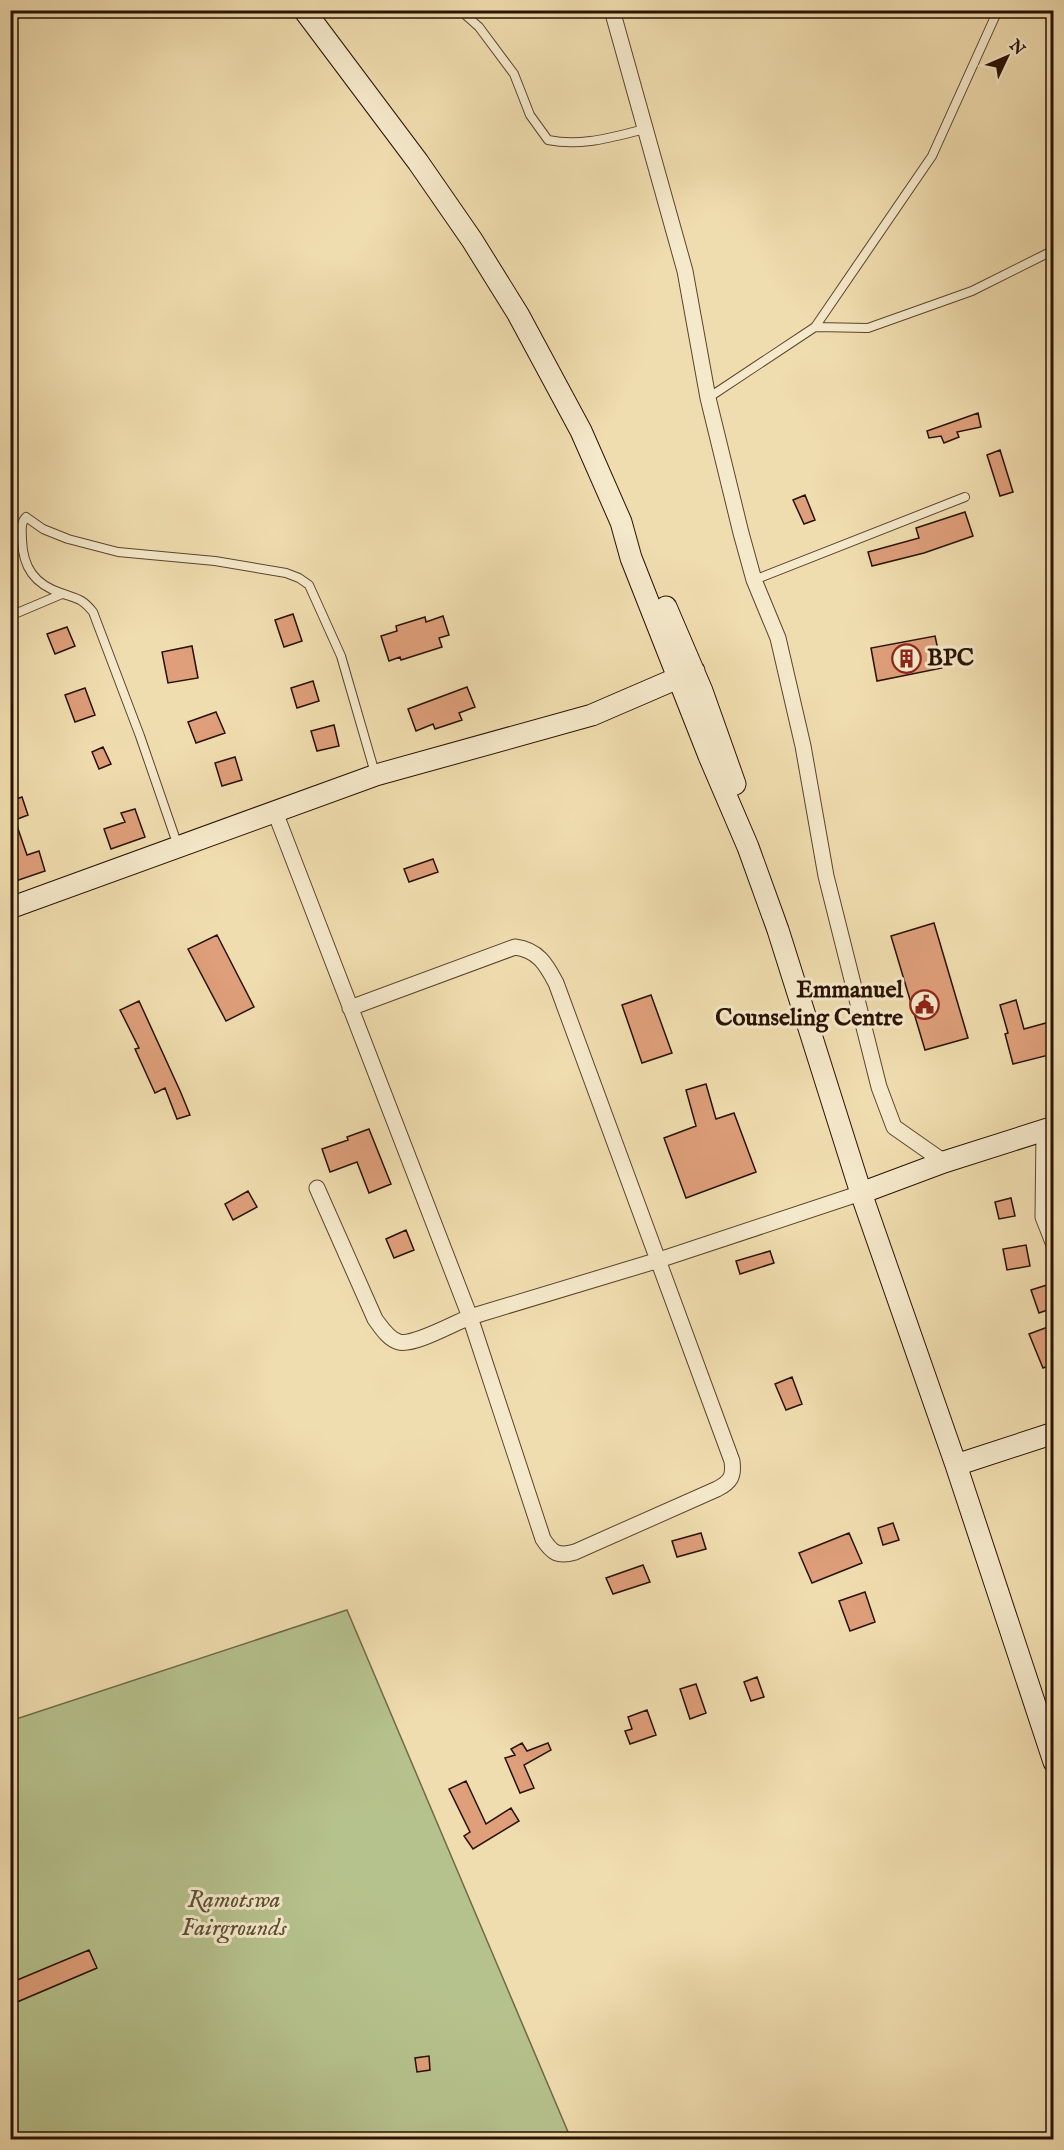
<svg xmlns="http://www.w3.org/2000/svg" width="1064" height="2150" font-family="'IM FELL English',serif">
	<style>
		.green { fill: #b6c28d; stroke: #706a47; stroke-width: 1.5 }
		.building { fill: #de9f7a; stroke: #291201; stroke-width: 1.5 }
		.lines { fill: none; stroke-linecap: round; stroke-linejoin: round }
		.lane-casing { stroke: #5b452c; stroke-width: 10 }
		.street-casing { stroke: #5b452c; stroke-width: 17 }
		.secondary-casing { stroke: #291201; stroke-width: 23 }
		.lane { stroke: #f5e9cb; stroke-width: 8 }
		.street { stroke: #f5e9cb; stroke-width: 15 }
		.secondary { stroke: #f5e9cb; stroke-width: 21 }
		.labels { text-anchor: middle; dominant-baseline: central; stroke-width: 6; stroke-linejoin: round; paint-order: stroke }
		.poi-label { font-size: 24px; font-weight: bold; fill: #291201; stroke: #f5e9cb; text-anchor: start }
		.park-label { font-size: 24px; font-style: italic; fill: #5a5032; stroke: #f5e9cb }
	</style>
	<rect width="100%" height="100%" fill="#f0ddaf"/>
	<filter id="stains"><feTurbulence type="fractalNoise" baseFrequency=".00333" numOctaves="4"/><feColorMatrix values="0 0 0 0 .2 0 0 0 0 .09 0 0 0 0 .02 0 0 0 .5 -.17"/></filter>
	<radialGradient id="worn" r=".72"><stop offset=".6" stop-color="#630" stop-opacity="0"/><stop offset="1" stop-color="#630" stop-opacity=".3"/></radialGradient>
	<path class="green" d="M347 1610 571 2139H11L10 1721Z"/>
	<path class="building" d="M978 413 981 427 957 432 959 437 944 443 941 436 929 438 927 431Z
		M1000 450 1013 492 1000 496 987 455Z
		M805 495 815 520 804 524 793 500Z
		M965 512 973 536 924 553 872 566 868 552 919 538 916 528Z
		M293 614 302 641 284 647 275 620Z
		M443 616 449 635 439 638 442 647 401 660 400 657 389 661 381 636 397 631 396 626 425 617 426 622Z
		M67 627 75 646 55 654 47 634Z
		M935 636 942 668 877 681 871 648Z
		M192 646 198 678 168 683 162 652Z
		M313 681 319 701 297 708 291 688Z
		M467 687 475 707 459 713 462 720 435 729 433 724 416 731 408 709Z
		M85 688 95 715 75 722 65 695Z
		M216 712 225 733 196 743 188 722Z
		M334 725 339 746 317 751 311 731Z
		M103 747 111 764 99 769 92 752Z
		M235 757 242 780 222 786 215 763Z
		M22 797 28 815 15 820 27 855 39 851 45 871 10 883V801Z
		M135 809 145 837 111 849 104 829 125 822 121 813Z
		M433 859 438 872 409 882 404 869Z
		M934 923 968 1038 925 1050 891 936Z
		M217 935 254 1007 226 1021 188 949Z
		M651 995 672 1053 642 1063 622 1005Z
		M1016 1000 1024 1029 1053 1021V1054L1013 1064 1005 1034 1008 1033 1000 1005Z
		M139 1001 181 1093 190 1115 177 1119 165 1088 155 1093 135 1049 139 1048 120 1010Z
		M706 1084 716 1119 734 1113 756 1172 686 1198 664 1138 696 1126 686 1090Z
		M369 1129 391 1184 369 1193 357 1162 330 1172 322 1149 348 1140 347 1137Z
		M248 1191 257 1207 233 1220 225 1204Z
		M1011 1198 1015 1216 999 1219 995 1202Z
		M406 1230 414 1250 394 1258 386 1239Z
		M1026 1245 1030 1266 1007 1270 1003 1249Z
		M770 1251 774 1263 740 1274 736 1261Z
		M1050 1284 1053 1293V1308L1039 1313 1031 1290Z
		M1053 1325V1364L1043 1368 1029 1334Z
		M792 1377 802 1404 786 1410 775 1384Z
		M893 1523 899 1540 883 1545 878 1528Z
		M701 1533 706 1549 677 1557 672 1541Z
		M849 1533 862 1563 812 1583 799 1553Z
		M643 1565 650 1582 613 1594 606 1578Z
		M865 1592 875 1622 850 1631 839 1601Z
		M757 1677 764 1697 751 1701 744 1682Z
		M696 1684 706 1713 690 1719 680 1689Z
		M647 1710 656 1735 630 1744 625 1731 632 1729 628 1717Z
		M522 1743 527 1751 548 1743 551 1750 524 1765 534 1788 520 1793 505 1758 515 1755 511 1749Z
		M466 1781 486 1824 511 1808 519 1821 473 1849 464 1836 470 1832 449 1789Z
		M89 1950 97 1968 10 2005V1983Z
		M429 2056 430 2070 417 2072 415 2058Z"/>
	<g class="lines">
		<defs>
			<path id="lane" d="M460 10 479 27 514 74 530 115 548 140C582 147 612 137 645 129
				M815 327 868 328 972 291 1054 250
				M708 398 815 327 932 156 998 10
				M754 580 965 497
				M10 616 62 594
				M178 846 140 736 93 612C82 598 77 599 61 593 34 584 23 567 22 540 22 531 20 523 26 517L43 529 68 539 118 552 215 561 286 573 299 578 309 585 341 656 375 773"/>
			<path id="street" d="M612 10 685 271 708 398 741 533 754 580 778 638 803 746 826 876 879 1087 894 1127 944 1162
				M275 812 470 1317C454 1323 414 1346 399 1342 388 1339 381 1327 375 1319L317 1188
				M350 1008 515 947C538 950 546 964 556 983L732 1461C734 1476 731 1482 717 1489L575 1552C558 1557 552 1553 543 1539L470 1317 659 1260 861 1193
				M1044 1131 1043 1217 1054 1245"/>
			<path id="secondary" d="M304 10 418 162 472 240 518 314 581 431 621 522 631 558 709 756 748 847 778 930 861 1193 956 1465 1054 1762
				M666 607 702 691 735 784
				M10 908 376 775 592 715 694 671
				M861 1193 944 1162 1054 1127
				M956 1465 1054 1433"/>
		</defs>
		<use href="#lane" class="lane-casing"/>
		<use href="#street" class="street-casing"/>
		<use href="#secondary" class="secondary-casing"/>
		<use href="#lane" class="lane"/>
		<use href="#street" class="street"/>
		<use href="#secondary" class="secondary"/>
	</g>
	<defs>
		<symbol id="building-ring" viewBox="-11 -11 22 22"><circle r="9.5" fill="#f5e9cb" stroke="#8f2418" stroke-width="1.5"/><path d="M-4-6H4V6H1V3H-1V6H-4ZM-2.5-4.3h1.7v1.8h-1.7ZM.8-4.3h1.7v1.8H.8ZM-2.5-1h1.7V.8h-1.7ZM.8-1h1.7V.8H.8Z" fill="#8f2418"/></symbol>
		<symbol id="civic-ring" viewBox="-11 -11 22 22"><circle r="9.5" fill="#f5e9cb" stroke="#8f2418" stroke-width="1.5"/><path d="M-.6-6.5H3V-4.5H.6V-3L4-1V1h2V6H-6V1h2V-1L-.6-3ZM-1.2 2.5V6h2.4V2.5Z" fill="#8f2418"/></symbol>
	</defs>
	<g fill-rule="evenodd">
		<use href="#building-ring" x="890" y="642" width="33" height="33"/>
		<use href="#civic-ring" x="908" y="988" width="33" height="33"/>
	</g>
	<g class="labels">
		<g class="poi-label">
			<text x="927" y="658">BPC</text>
			<text x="903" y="990" text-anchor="end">Emmanuel<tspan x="903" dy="28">Counseling Centre</tspan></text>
		</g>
		<g class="park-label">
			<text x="234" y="1900">Ramotswa<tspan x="234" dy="28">Fairgrounds</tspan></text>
		</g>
	</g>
	<rect width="1064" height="2150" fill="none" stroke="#f0ddaf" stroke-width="36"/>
	<rect x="12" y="12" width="1040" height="2126" fill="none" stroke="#291201" stroke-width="3"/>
	<rect x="18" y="18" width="1028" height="2114" fill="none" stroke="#291201" stroke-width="1.5"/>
	<g transform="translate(1007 57) rotate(46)" stroke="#f5e9cb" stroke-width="4.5" paint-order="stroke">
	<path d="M0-4.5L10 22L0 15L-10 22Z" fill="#291201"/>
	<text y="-9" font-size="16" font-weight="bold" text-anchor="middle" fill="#291201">N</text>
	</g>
	<rect width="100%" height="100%" filter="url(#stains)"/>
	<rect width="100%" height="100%" fill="url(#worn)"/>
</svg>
